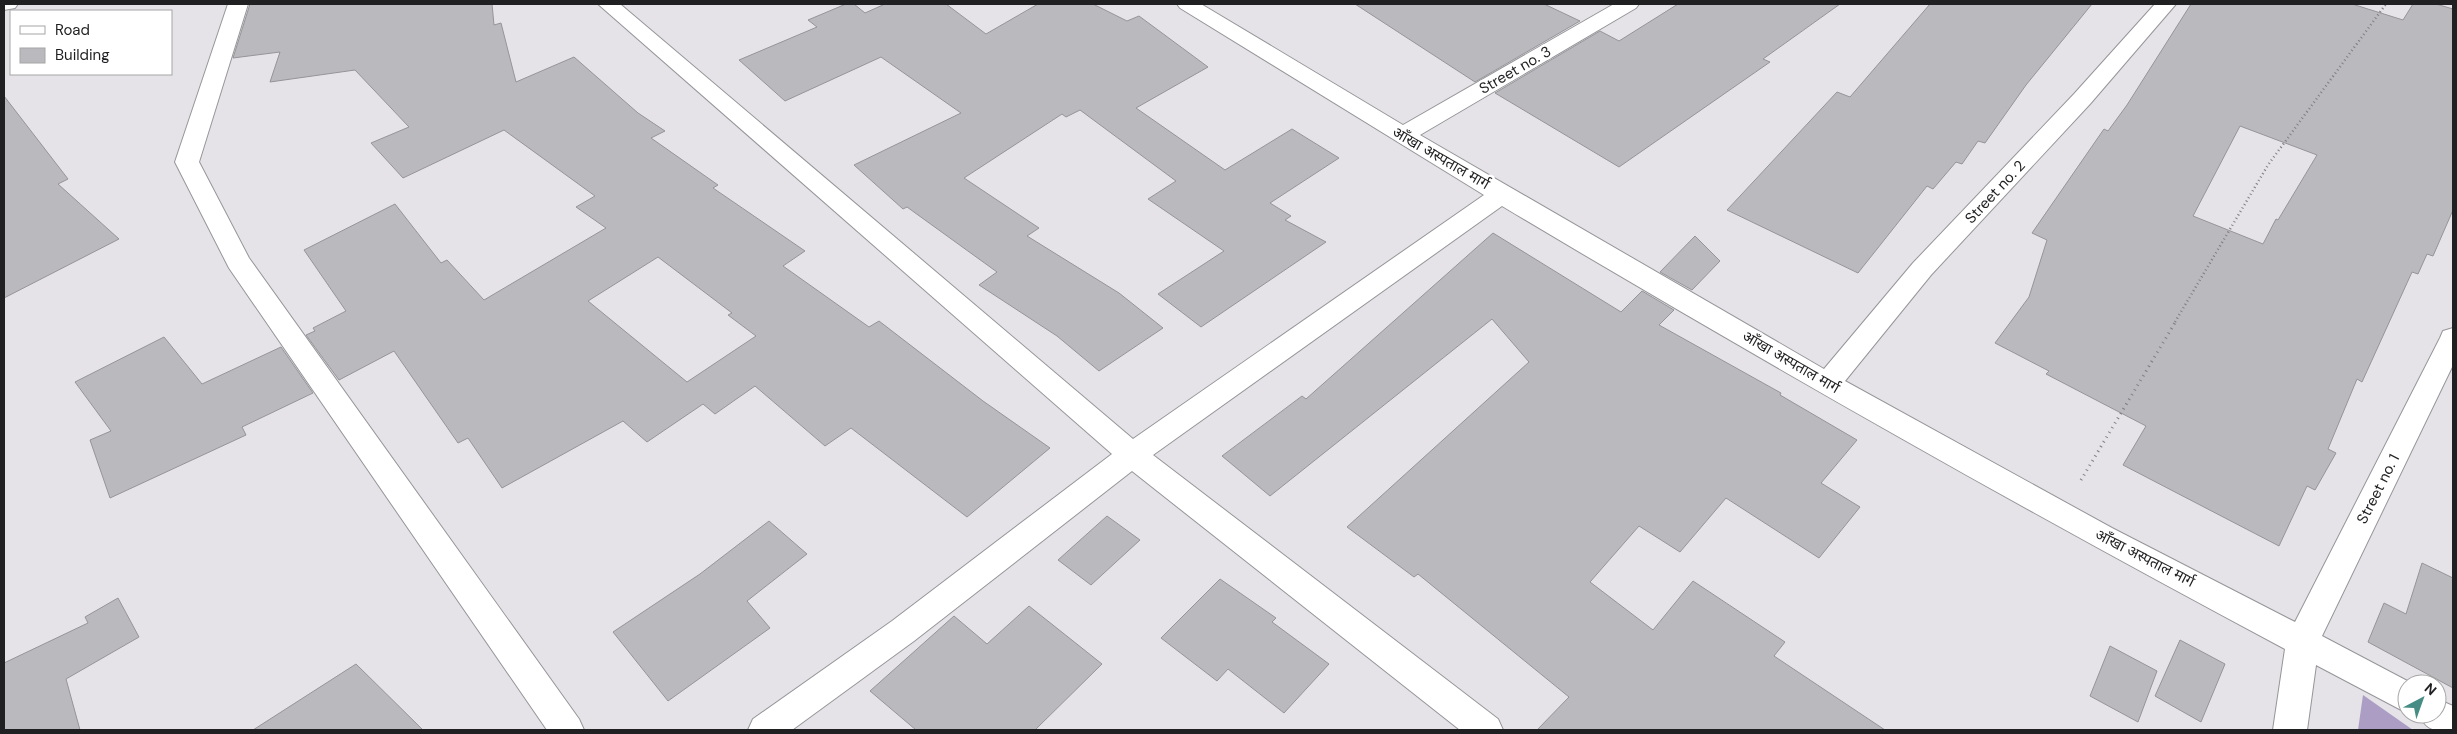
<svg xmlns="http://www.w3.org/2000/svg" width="2457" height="734" font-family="'DM Sans','Noto Sans Devanagari',sans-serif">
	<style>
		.forest { fill: #ab9dc3 }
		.building { fill: #bab9bd; stroke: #969498; fill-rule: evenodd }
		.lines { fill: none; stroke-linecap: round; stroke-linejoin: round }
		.minor-casing { stroke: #969599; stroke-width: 2 }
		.path-far1 { stroke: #807e82; stroke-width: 2.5; stroke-dasharray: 1 3; stroke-linecap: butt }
		.path { stroke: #807e82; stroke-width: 3; stroke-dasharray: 1 4.5; stroke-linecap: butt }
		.minor { fill: #fff; fill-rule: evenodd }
		.labels { text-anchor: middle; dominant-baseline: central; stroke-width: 5; stroke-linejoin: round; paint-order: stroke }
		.street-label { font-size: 15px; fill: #201f21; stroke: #fff }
	</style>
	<rect width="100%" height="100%" fill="#e5e3e8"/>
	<path class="forest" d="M2363 695 2413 730H2358Z"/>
	<path class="building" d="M250 4H492L494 25 501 23 516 82 574 57 638 113 665 131 651 138 718 185 713 188 805 251 783 266 869 327 879 321 983 401 1050 448 967 517 851 428 825 446 755 386 715 414 703 404 647 442 623 421 502 488 468 438 458 443 394 351 339 380 306 335 315 331 313 328 346 311 304 250 395 204 441 263 447 260 484 300 606 228 576 207 595 196 504 130 403 178 371 143 409 127 355 70 270 82 280 52 233 58ZM658 257 732 313 728 315 756 336 687 382 588 301Z
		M846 4H854L865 13 885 4H946L986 34 1038 4H1093L1127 21 1139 16 1208 67 1136 108 1225 170 1292 129 1339 158 1270 203 1291 216 1285 220 1326 242 1201 327 1158 294 1224 251 1148 199 1176 181 1080 110 1066 117 1062 114 964 178 1039 228 1027 236 1119 293 1163 328 1099 371 1057 336 979 285 997 272 907 207 903 209 854 165 961 113 881 57 785 101 739 60 817 27 808 20Z
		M1355 4H1544L1580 21 1475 82Z
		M1678 4H1840L1763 59 1770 62 1619 167 1495 93 1600 31 1619 41Z
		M1930 4H2092L2026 85 1985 143 1978 141 1962 164 1956 162 1933 189 1927 186 1858 273 1727 210 1837 92 1850 97Z
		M2191 4H2352L2403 20 2413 4H2436L2453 9V210L2433 256 2427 254 2418 274 2412 272 2362 382 2357 379 2328 449 2336 453 2315 490 2307 486 2279 546 2123 465 2146 426 2046 374 2049 371 1995 343 2029 297 2047 240 2032 233 2104 129 2108 131 2127 105ZM2240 126 2317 155 2278 220 2276 219 2263 244 2193 216Z
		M4 96 68 179 58 184 119 239 4 298Z
		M1493 233 1621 312 1642 291 1674 310 1659 325 1781 393 1780 395 1857 440 1821 483 1860 507 1819 558 1726 498 1680 552 1639 526 1590 582 1653 630 1693 581 1785 642 1774 656 1885 730H1537L1569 697 1418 574 1414 577 1347 527 1529 362 1492 319 1270 496 1222 456 1302 396 1306 399Z
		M1695 236 1720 261 1692 290 1660 272Z
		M164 337 202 384 281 347 313 393 242 427 246 435 110 498 90 440 111 431 75 382Z
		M1107 516 1140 540 1091 585 1058 560Z
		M769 521 807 554 747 601 770 628 668 701 613 632 700 574Z
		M2422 563 2453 578V688L2368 642 2384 603 2406 614Z
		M1220 579 1276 618 1272 622 1329 664 1284 713 1228 669 1217 681 1161 638Z
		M118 598 139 637 66 679 80 730H4V663L88 623 85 617Z
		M1029 606 1102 664 1035 730H916L870 691 954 616 987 644Z
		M2180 640 2225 664 2201 722 2155 696Z
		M2110 646 2157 671 2138 722 2090 696Z
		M356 664 423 730H253Z"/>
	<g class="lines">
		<defs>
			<path id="minor" d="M4 4H18L15 8 4 10Z
				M228 4H248L199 162 249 258 579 719 584 730H547L229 268 175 162Z
				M598 4H620L1133 439 1484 195 1180 8 1177 4H1201L1403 125 1614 4H1639L1636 8 1420 135 1824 369 1913 263 2074 94 2155 4H2176L2090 104 1931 275 1845 381 2112 528 2295 622 2440 338 2443 331 2453 328V365L2322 636 2413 684H2407V713L2316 665 2307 730H2273L2285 649C2020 508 1760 360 1502 206L1153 455 1498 719 1503 730H1460L1132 471 914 641 792 730H748L753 719 892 621 1112 454Z
				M2437 699 2453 706V730C2435 730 2428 733 2419 714H2437Z"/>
		</defs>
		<use href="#minor" class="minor-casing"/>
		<path class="path-far1" d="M2175 322 2268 165 2386 4"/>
		<path class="path" d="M2081 480 2176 321"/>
		<use href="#minor" class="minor"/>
	</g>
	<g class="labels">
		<g class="street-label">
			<text transform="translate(1515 70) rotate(-30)">Street no. 3</text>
			<text transform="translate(1441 158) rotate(30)">आँखा अस्पताल मार्ग</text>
			<text transform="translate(1995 192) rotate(-47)">Street no. 2</text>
			<text transform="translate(1791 362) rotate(30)">आँखा अस्पताल मार्ग</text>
			<text transform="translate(2378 489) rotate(-63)">Street no. 1</text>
			<text transform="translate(2145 558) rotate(27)">आँखा अस्पताल मार्ग</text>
		</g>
	</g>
	<rect width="2457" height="734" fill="none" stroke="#201f21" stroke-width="10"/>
	<rect x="10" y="10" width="162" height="65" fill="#ffffff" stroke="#a6a5a6"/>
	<rect x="20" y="26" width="25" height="8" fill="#ffffff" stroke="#a6a5a6"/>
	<text x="55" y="35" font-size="15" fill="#201f21">Road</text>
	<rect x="20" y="48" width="25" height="15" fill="#bab9bd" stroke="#a6a5a6"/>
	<text x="55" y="60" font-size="15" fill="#201f21">Building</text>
	<g transform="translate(2422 699) rotate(41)"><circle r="24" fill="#ffffff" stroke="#a6a5a6"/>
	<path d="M0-4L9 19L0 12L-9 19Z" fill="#478d85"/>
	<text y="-8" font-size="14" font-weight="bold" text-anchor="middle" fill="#201f21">N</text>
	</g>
</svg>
